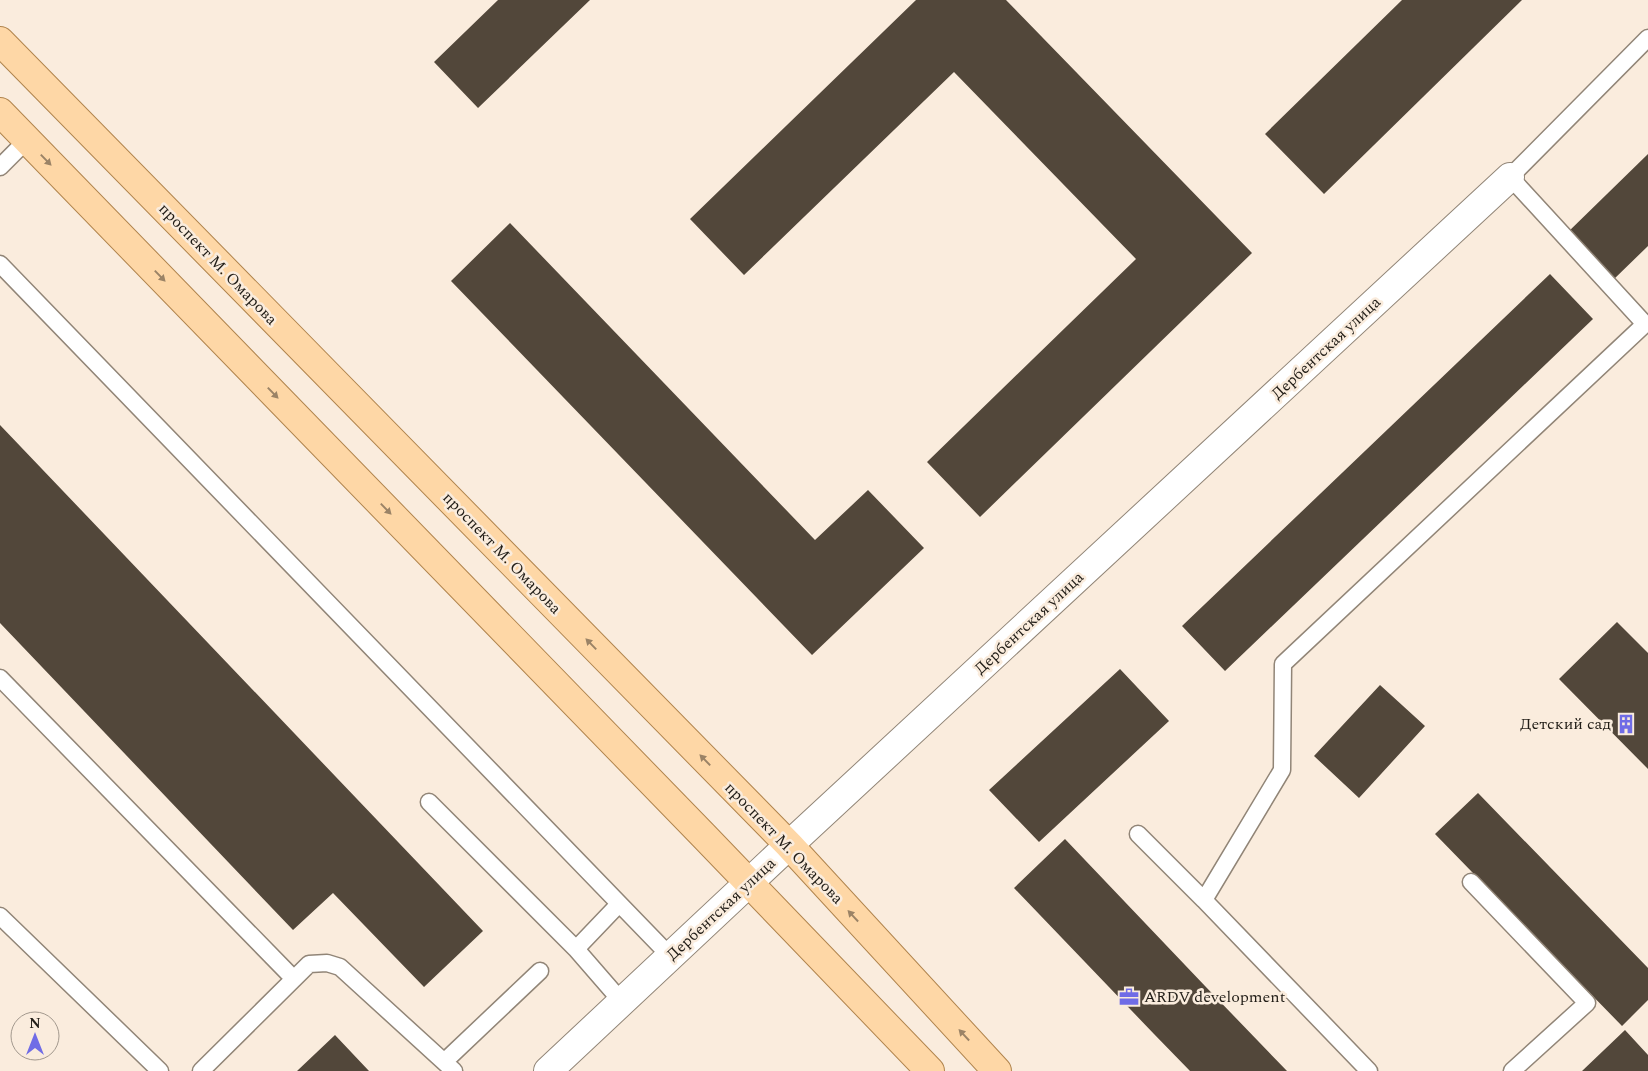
<svg xmlns="http://www.w3.org/2000/svg" width="1648" height="1071" font-family="Spectral,serif">
	<style>
		.building { fill: #52473a }
		.lines { fill: none; stroke-linecap: round; stroke-linejoin: round }
		.service-casing { stroke: #918577; stroke-width: 19 }
		.minor-casing { stroke: #918577; stroke-width: 30 }
		.primary-casing { stroke: #b0844d; stroke-width: 30 }
		.service { stroke: #fff; stroke-width: 16 }
		.minor { stroke: #fff; stroke-width: 28 }
		.primary { stroke: #fed7a6; stroke-width: 28 }
		.oneway { fill: #9b8366 }
		.labels { text-anchor: middle; dominant-baseline: central; stroke-width: 5; stroke-linejoin: round; paint-order: stroke }
		.street-label { font-size: 16px; fill: #211d17; stroke: #faecdd }
		.poi-label { font-size: 16px; fill: #211d17; stroke: #faecdd; text-anchor: end }
	</style>
	<rect width="100%" height="100%" fill="#faecdd"/>
	<path class="building" d="M498 0H590L478 108 434 62Z
		M916 0H1006L1252 253 980 517 927 462 1136 259 954 72 744 275 690 219Z
		M1402 0H1522L1324 194 1265 134Z
		M1648 154V246L1612 281 1566 234Z
		M510 223 815 540 868 490 924 548 812 655 451 281Z
		M1550 274 1593 319 1225 671 1182 626Z
		M0 425 483 931 424 987 333 893 293 930 0 623Z
		M1617 622 1648 653V769L1559 679Z
		M1120 669 1169 721 1039 842 989 790Z
		M1380 685 1425 726 1359 798 1314 756Z
		M1478 793 1648 968V1000L1622 1026 1435 834Z
		M1065 839 1205 986 1287 1071H1190L1154 1034 1014 888Z
		M1625 1030 1648 1055V1071H1582Z
		M335 1035 369 1071H297Z"/>
	<g class="lines">
		<defs>
			<path id="service" d="M0 167 27 140
				M0 264 670 956
				M0 678 294 979
				M429 802 576 949
				M1138 834 1204 900
				M1471 882 1587 1003 1512 1071
				M619 904 576 949 622 1002
				M0 916 160 1071
				M444 1062 540 971
				M201 1071 309 964 327 963 340 967 454 1071
				M1369 1071 1204 900 1282 770 1283 664 1645 324 1510 177 1648 38"/>
			<path id="minor" d="M548 1071 789 845 1510 177"/>
			<path id="primary" d="M0 41 789 845 997 1071
				M0 112 703 835 930 1071"/>
		</defs>
		<use href="#service" class="service-casing"/>
		<use href="#minor" class="minor-casing"/>
		<use href="#primary" class="primary-casing"/>
		<use href="#service" class="service"/>
		<use href="#minor" class="minor"/>
		<use href="#primary" class="primary"/>
	</g>
	<defs><path id="oneway-solid" d="M-6-.8H1V-3.2L6.5 0L1 3.2V.8H-6Z" transform="scale(1.25)"/></defs>
	<g class="oneway">
		<use href="#oneway-solid" transform="translate(46 160) rotate(46)"/>
		<use href="#oneway-solid" transform="translate(160 276) rotate(46)"/>
		<use href="#oneway-solid" transform="translate(273 393) rotate(46)"/>
		<use href="#oneway-solid" transform="translate(386 509) rotate(46)"/>
		<use href="#oneway-solid" transform="translate(591 644) rotate(-134)"/>
		<use href="#oneway-solid" transform="translate(705 760) rotate(-134)"/>
		<use href="#oneway-solid" transform="translate(853 916) rotate(-133)"/>
		<use href="#oneway-solid" transform="translate(964 1035) rotate(-133)"/>
	</g>
	<defs>
		<symbol id="building-bare" viewBox="-9 -9 18 18"><path d="M-4-6H4V6H1V3H-1V6H-4ZM-2.5-4.3h1.7v1.8h-1.7ZM.8-4.3h1.7v1.8H.8ZM-2.5-1h1.7V.8h-1.7ZM.8-1h1.7V.8H.8Z" fill="#706ce6" stroke="#faecdd" stroke-width="2.5" paint-order="stroke"/></symbol>
		<symbol id="office-bare" viewBox="-9 -9 18 18"><path d="M-6-3h4V-5.5h4V-3h4V5H-6ZM-1-4.5V-3h2v-1.5ZM-6 0V1H6V0Z" fill="#706ce6" stroke="#faecdd" stroke-width="2.5" paint-order="stroke"/></symbol>
	</defs>
	<g fill-rule="evenodd">
		<use href="#building-bare" x="1612" y="710" width="28" height="28"/>
		<use href="#office-bare" x="1115" y="983" width="28" height="28"/>
	</g>
	<g class="labels">
		<g class="street-label">
			<text transform="translate(218 264) rotate(46)">проспект М. Омарова</text>
			<text transform="translate(1326 348) rotate(-43)">Дербентская улица</text>
			<text transform="translate(502 553) rotate(46)">проспект М. Омарова</text>
			<text transform="translate(1029 623) rotate(-43)">Дербентская улица</text>
			<text transform="translate(784 843) rotate(46)">проспект М. Омарова</text>
			<text transform="translate(721 909) rotate(-43)">Дербентская улица</text>
		</g>
		<g class="poi-label">
			<text x="1611" y="724">Детский сад</text>
			<text x="1144" y="997" text-anchor="start">ARDV development</text>
		</g>
	</g>
	<g transform="translate(35 1036)"><circle r="24" fill="#faecdd" stroke="#a3998e"/>
	<path d="M0-4L9 19L0 12L-9 19Z" fill="#706ce6"/>
	<text y="-8" font-size="14" font-weight="bold" text-anchor="middle" fill="#211d17">N</text>
	</g>
</svg>
